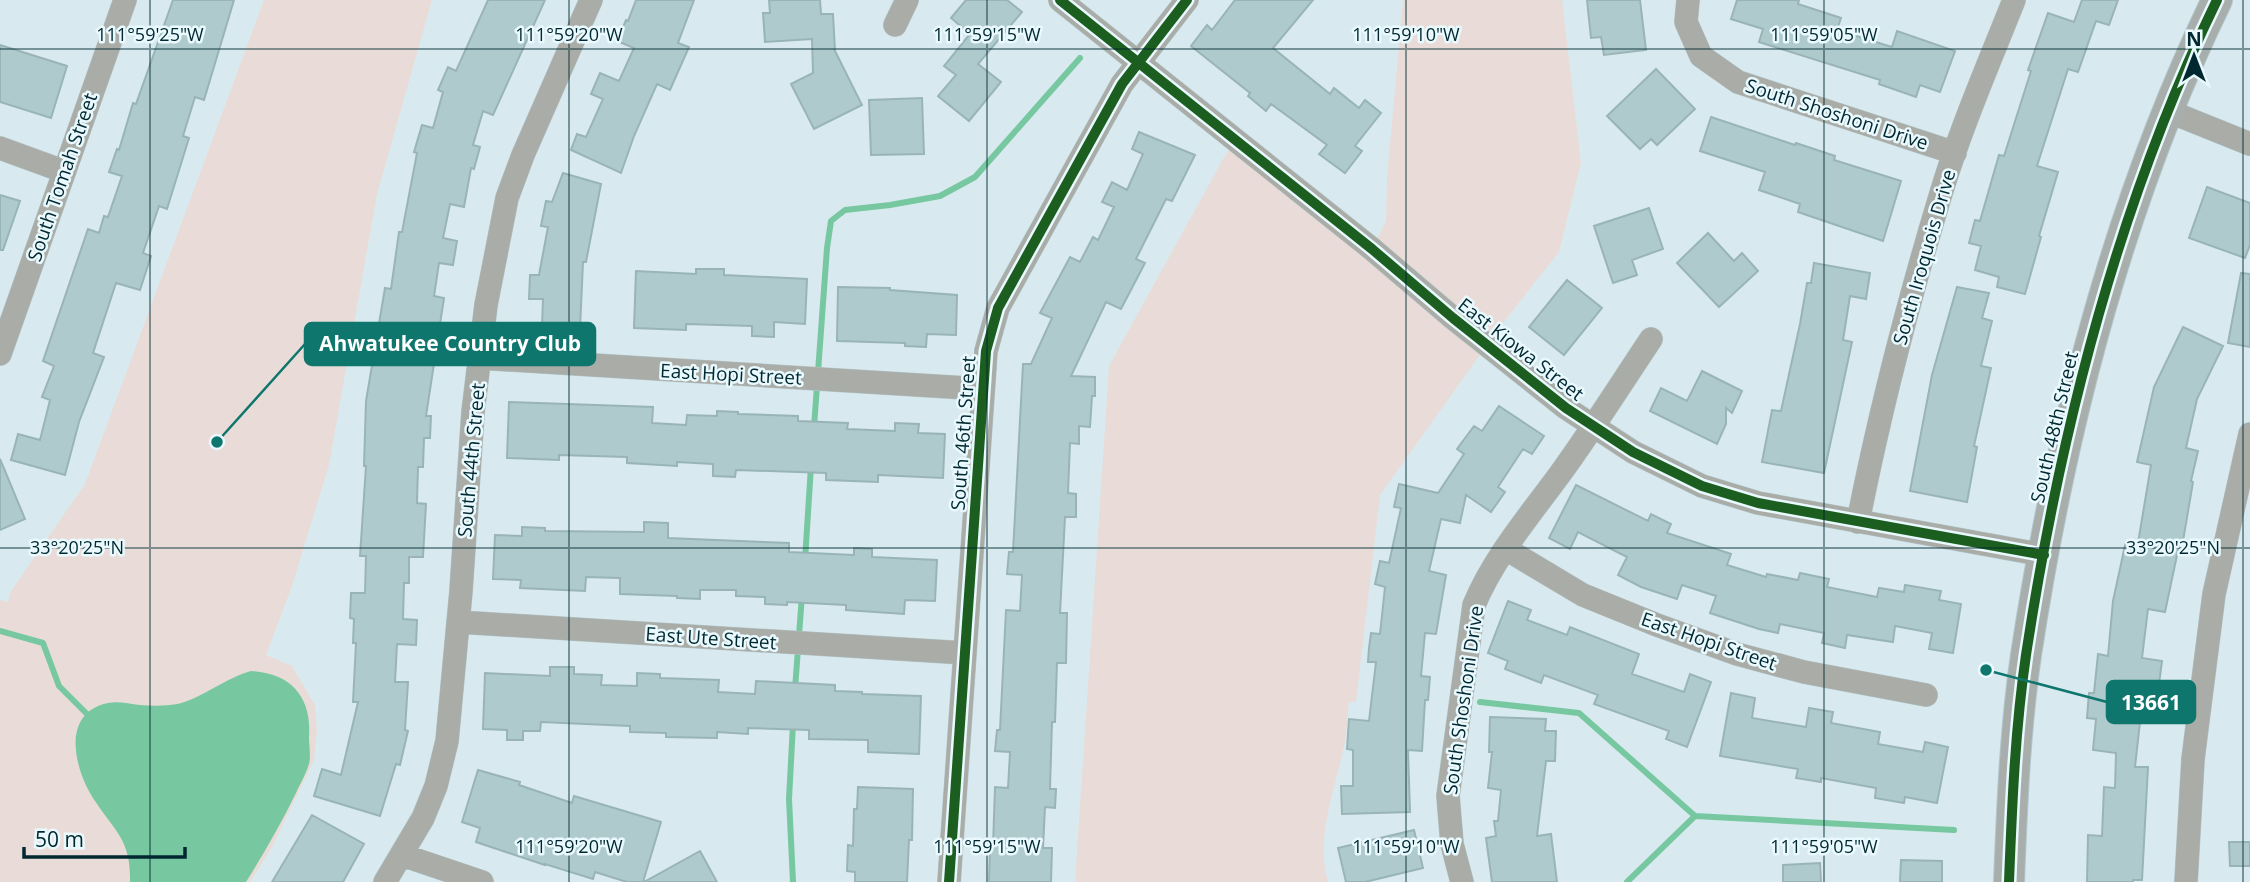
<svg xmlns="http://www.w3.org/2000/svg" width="2250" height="882" font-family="'Open Sans',sans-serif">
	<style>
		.green { fill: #e9dcd8 }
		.water { fill: #77c8a1 }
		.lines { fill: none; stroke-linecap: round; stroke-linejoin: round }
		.stream { stroke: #77c8a1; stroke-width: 6 }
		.building { fill: #afcacc; stroke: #99b4b6; stroke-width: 2 }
		.minor-casing { stroke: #b3c6cb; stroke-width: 24 }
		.major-casing { stroke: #b3c6cb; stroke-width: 32 }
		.minor { stroke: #aaada7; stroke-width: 23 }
		.major { stroke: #a8aeab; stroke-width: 30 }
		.cycleway-casing { stroke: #e9f9fe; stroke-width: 15 }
		.cycleway { stroke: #1b5e20; stroke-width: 10 }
		.ticks { fill: none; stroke: #012830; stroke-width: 2; stroke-opacity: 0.45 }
		.labels { text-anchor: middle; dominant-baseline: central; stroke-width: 5; stroke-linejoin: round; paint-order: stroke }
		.street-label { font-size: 19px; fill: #012830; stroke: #e9f9fe }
		.ticks-label { font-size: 18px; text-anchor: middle; fill: #012830; stroke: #e9f9fe; stroke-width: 5; stroke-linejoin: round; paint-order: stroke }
		.leader { fill: none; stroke: #0f766e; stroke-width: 2.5 }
		.callout-dot { fill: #0f766e; stroke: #e9f9fe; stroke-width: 2.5 }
		.callout { fill: #0f766e; stroke: #0f766e; stroke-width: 2.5 }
		.callout-label { font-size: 21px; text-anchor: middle; font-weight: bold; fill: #fff }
	</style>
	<rect width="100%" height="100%" fill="#d8eaef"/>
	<path class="green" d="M264 0H432L377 194 329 465 292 586 266 655 292 666 315 705 317 730 314 760 272 847 250 882H0V600L8 602 11 591 85 484Z
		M1403 0H1562L1581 163 1559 252 1499 328 1380 495 1356 702H1349C1347 717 1347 732 1344 746 1335 790 1315 838 1328 882H1075L1109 366 1223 159 1236 140 1372 249 1386 221 1387 178Z"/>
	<path class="water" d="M251 671C291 673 312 697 309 737 309 745 311 756 309 764 306 774 300 784 296 793 281 824 264 853 246 882H130C131 840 116 833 95 801 75 772 59 713 108 703 119 701 129 704 140 705 152 706 166 706 177 704 201 699 225 678 251 671Z"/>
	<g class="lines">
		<path class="stream" d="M814 427 827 248 831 221 845 210 890 205 940 196 975 177 1080 58
			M805 560 811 466
			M0 631 43 643 59 686 87 714
			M795 689 802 595
			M1480 702 1579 713 1695 816
			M793 724 789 799 793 882
			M1627 882 1695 816 1954 830"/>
	</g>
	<path class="building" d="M173 0H234L204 100 195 97 183 136 189 138 167 209 159 206 143 253 151 256 140 290 116 283 93 353 104 357 79 422 65 475 11 460 18 434 40 440 50 400 42 397 54 366 43 361 88 229 99 233 104 216 108 217 122 176 109 172 117 149 119 150 133 103 136 104Z
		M488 0H545L493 115 483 111 473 145 480 147 474 169 471 168 464 207 450 204 443 238 457 241 453 265 439 263 434 296 444 298 426 416H431L430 438H424L423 467H418L417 503 426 504 423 557H409V583H404L403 619 417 620 416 645 397 644 395 682H408L405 730 408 731 400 765 396 764 380 816 314 796 322 769 341 775 358 702H353L356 643H353L354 619 350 618 351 593H365L366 556H360L366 466H364L366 401 385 288 391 289 399 232H402L417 153 414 152 422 125 433 128 443 92 438 90 448 67 456 71Z
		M636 0H694L678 43 689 47 670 90 657 84 634 136 621 173 571 150 577 134 586 137 603 99 591 94 600 73 619 81 634 48 617 41 626 20 628 21Z
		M769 0H820L821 14H833L835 51 862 105 814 129 791 84 813 73 812 39 765 42 763 13H770Z
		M966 0H1007L1022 12 978 64 1001 82 969 121 938 96 956 75 944 66 970 34 951 18Z
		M1235 0H1313L1273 48 1330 94 1334 88 1359 108 1365 100 1381 113 1355 146 1362 151 1345 173 1319 154 1327 145 1271 104 1266 111 1248 96 1250 93 1191 46 1207 25 1212 30Z
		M1587 0H1640L1646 50 1604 55 1601 37 1591 38Z
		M1737 0H1799L1798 4 1841 18 1837 30 1892 47 1897 31 1955 51 1940 92 1920 85 1916 97 1879 84 1880 80 1759 42 1763 29 1731 19Z
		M2082 0H2118L2109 25 2096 21 2078 72 2068 69 2037 166 2058 172 2039 236 2041 237 2025 294 1997 287 1999 277 1975 270 1981 246 1969 243 1975 220 1980 221 1999 155 2004 156 2031 71 2028 70 2048 13 2074 22Z
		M0 45 67 66 51 118 0 102Z
		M1656 69 1695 109 1657 145 1651 139 1640 149 1607 116Z
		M922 98 924 154 871 155 869 100Z
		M1711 117 1795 145 1796 143 1835 156 1834 160 1901 181 1883 241 1798 212 1800 204 1759 190 1765 172 1700 151Z
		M1139 132 1195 155 1172 201 1166 199 1136 259 1145 263 1121 309 1106 302 1071 376 1095 377V396H1092L1090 427 1079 426V444L1070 443 1068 493 1076 494V517H1065L1060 613H1067L1066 663H1057L1055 722H1052L1050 789H1056L1055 808 1045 807 1043 848H1052L1051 882H989L990 846H993L995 787 1008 788 1010 752 995 751 997 730H1000L1006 610 1020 611 1022 575 1007 574 1009 552H1013L1023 364H1031L1052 318 1040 313 1070 257 1080 262 1093 237 1098 240 1114 207 1102 202 1112 182 1127 190 1143 154 1132 149Z
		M563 173 601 184 586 262H583L580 329 542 327 543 299H529L530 275H539L548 227 541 226 546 201 552 202Z
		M2207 187 2250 203V245L2245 258 2189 238Z
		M0 195 20 201 3 250H0Z
		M1649 208 1663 249 1632 260 1637 275 1613 283 1594 226Z
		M1708 233 1734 261 1742 253 1758 271 1719 307 1677 263Z
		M1814 263 1870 273 1866 299 1850 296 1843 340 1852 342 1824 473 1762 462 1772 410 1781 411 1800 324 1807 283H1811Z
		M696 269H724V275L807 279 805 324 774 322V337L752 336V326L686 324V330L634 328 636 271 696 274Z
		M2241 273 2250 274V347L2228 343Z
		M1567 280 1602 308 1564 355 1529 327Z
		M838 287 890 288V290L957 295 956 335 927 334 926 347 905 346V343L837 341Z
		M1957 287 1989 293 1982 318 1992 321 1981 366 1991 368 1974 446 1977 447 1967 502 1910 491 1932 375Z
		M2183 327 2223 346 2197 399 2186 448 2198 451 2191 481 2193 482 2183 541H2180L2165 612 2148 609 2142 658 2162 661 2154 723 2140 722 2135 767H2148L2142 880H2133V882H2087L2088 835 2102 836 2104 787 2115 788 2116 753 2093 750 2096 719 2087 718 2089 693H2094L2098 654 2108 656 2113 601 2126 541 2138 543 2151 465 2137 462 2154 387Z
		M1702 371 1742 391 1732 413 1726 408V424L1717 444 1650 411 1661 388 1687 401Z
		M509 402 653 407 652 423 686 425 687 415 717 416V411L738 412V414L798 416V421L848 423 847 429 895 431V423L919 424 918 433 945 434 943 478 878 475V482L826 480V473L736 470 735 477 713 476V464L677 462V466L627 463V457L559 455V460L507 458Z
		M1499 406 1544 436 1532 454 1523 449 1498 487 1505 492 1491 512 1466 495 1460 523 1441 519 1429 571 1446 575 1436 634 1425 633 1421 676 1430 677 1428 700H1425L1422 751 1408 750 1410 812 1342 814 1341 786H1353V750L1347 749 1349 719 1369 721 1376 662H1368L1369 648 1371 633 1380 634 1385 587 1375 584 1380 561 1389 563 1401 508 1394 507 1399 484 1438 493 1464 454 1457 449 1474 426 1482 431Z
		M0 459 25 519 0 530Z
		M1576 485 1648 521 1651 514 1671 524 1667 533 1731 554 1727 565 1766 577 1767 574 1798 580 1800 573 1829 579 1827 587 1877 597 1879 588 1904 592 1905 585 1941 591 1939 600 1961 604 1953 653 1929 649 1932 633 1895 626 1893 642 1847 635 1845 648 1822 643 1824 633 1780 624 1778 633 1759 629 1710 613 1716 596 1682 585 1677 599 1641 587 1618 575 1627 557 1578 532 1570 549 1549 538Z
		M644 522 668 523V538L789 543V552L854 555V548L872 549V557L937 560 935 601 905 600 904 614 846 610V605L787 602V605L765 604V597L736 596V590H700V599L677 598V596L620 594V578L586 577 585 591 520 588 521 580 493 579 495 535 522 536V527L545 528V531L644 532Z
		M1508 601 1531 610 1527 620 1567 635 1570 627 1639 654 1632 674 1684 692 1690 674 1711 682 1687 747 1666 739 1669 731 1594 704 1598 695 1544 675 1541 683 1505 669 1508 661 1488 653Z
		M550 667H574V674L602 675 601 685 637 686V673L660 674V678L719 680 718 692 755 694 756 681 835 685V691L862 692V694L921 696 919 754 868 752V740L809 739V730L748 728V734L717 732V738L666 737V733L630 732V726L541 722 540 731H523V740H507V730L483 729 485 673 550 676Z
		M1731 693 1755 698 1752 718 1806 727 1809 708 1833 712 1831 723 1880 732 1878 744 1923 752 1925 742 1948 747 1937 803 1905 797 1904 803 1875 798 1876 788 1821 778V782L1796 778 1798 769 1720 756Z
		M1490 717 1546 719 1545 731H1556L1555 761H1546L1537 836 1551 834 1557 882H1492L1486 838 1496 836 1494 821H1498L1501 790 1488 788 1492 752H1489Z
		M478 770 520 782 519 785 572 803 574 796 661 822 643 882H627L595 872 593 879 545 864V865L476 842 480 828 462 822Z
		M858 787 913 789 912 840H909L907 882H855V872L847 871 848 845 853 846 854 809H857Z
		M312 815 364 844 343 882H272Z
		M1414 830 1423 868 1365 882H1346L1338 848Z
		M2229 842H2250V866H2230Z
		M700 851 717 882H644Z
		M1901 860 1942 861V882H1900Z
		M1820 863 1821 882H1783V865Z"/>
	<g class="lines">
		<defs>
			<path id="minor" d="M1060 0 1372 249 1453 318 1566 408 1633 452 1702 486 1758 503 2044 555
				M1688 0 1686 22 1701 56 1738 82 1955 153
				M895 25 907 0
				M2168 111 2250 144
				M0 148 63 171
				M0 354 125 0
				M479 358 983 389
				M1858 522C1880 410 1909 299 1942 190 1962 125 1989 63 2014 0
				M1506 549 1583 595 1657 625 1737 654 1804 672 1926 695
				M458 622 965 653
				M402 855 482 882
				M385 882 423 818 436 786 447 741 461 591 473 412 486 305 507 198 523 155 591 0
				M949 882 986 351 998 308 1122 84 1187 0
				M1462 882 1452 844 1448 796 1474 605C1494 557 1530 515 1560 474 1592 430 1621 384 1651 339
				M2186 882 2193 759 2214 594 2250 434"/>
			<path id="major" d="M2009 882C2012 806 2015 730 2026 655 2060 432 2118 203 2217 0"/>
		</defs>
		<use href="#minor" class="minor-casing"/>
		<use href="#major" class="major-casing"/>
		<use href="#minor" class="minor"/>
		<use href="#major" class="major"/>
		<defs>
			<path id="cycleway" d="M1060 0 1372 249 1453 318 1566 408 1633 452 1702 486 1758 503 2044 555
				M949 882 986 351 998 308 1122 84 1187 0
				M2009 882C2012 806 2015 730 2026 655 2060 432 2118 203 2217 0"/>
		</defs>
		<use href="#cycleway" class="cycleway-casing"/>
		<use href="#cycleway" class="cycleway"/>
	</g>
	<path class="ticks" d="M150 0V882M569 0V882M987 0V882M1406 0V882M1824 0V882M2243 0V882M0 49H2250M0 548H2250"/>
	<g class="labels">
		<g class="street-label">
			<text transform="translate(1837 114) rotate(18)">South Shoshoni Drive</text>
			<text transform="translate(62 177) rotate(-71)">South Tomah Street</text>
			<text transform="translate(1924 257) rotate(-74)">South Iroquois Drive</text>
			<text transform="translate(1521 349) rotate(38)">East Kiowa Street</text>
			<text transform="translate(731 374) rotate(3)">East Hopi Street</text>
			<text transform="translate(2054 427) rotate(-77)">South 48th Street</text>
			<text transform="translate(963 433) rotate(-86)">South 46th Street</text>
			<text transform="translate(471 460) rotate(-85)">South 44th Street</text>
			<text transform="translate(711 638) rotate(4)">East Ute Street</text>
			<text transform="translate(1709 641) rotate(19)">East Hopi Street</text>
			<text transform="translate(1463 700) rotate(-82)">South Shoshoni Drive</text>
		</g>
	</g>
	<g class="ticks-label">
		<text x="150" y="41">111°59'25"W</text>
		<text x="569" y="41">111°59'20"W</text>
		<text x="987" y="41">111°59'15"W</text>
		<text x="1406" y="41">111°59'10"W</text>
		<text x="1824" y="41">111°59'05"W</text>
		<text x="77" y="554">33°20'25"N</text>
		<text x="2173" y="554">33°20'25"N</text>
		<text x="569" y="853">111°59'20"W</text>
		<text x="987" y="853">111°59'15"W</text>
		<text x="1406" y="853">111°59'10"W</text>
		<text x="1824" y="853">111°59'05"W</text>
	</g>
	<path class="leader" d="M217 442L305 344M1986 670L2107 702"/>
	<g class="callout-dot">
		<circle cx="217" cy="442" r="7"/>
		<circle cx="1986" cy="670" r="7"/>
	</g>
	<g class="callout">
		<rect x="305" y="323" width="290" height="42" rx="7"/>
		<rect x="2107" y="681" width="88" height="42" rx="7"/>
	</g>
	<g class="callout-label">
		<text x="450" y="351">Ahwatukee Country Club</text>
		<text x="2151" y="710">13661</text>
	</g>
	<g transform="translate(2194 56)" stroke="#e9f9fe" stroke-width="5" paint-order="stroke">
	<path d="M0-5L12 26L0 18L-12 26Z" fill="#012830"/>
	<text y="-10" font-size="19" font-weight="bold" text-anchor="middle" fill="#012830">N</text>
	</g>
	<path d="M24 847v10h161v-10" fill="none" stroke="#012830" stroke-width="3.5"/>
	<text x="35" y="847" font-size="21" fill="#012830" stroke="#e9f9fe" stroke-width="5" paint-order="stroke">50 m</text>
</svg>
